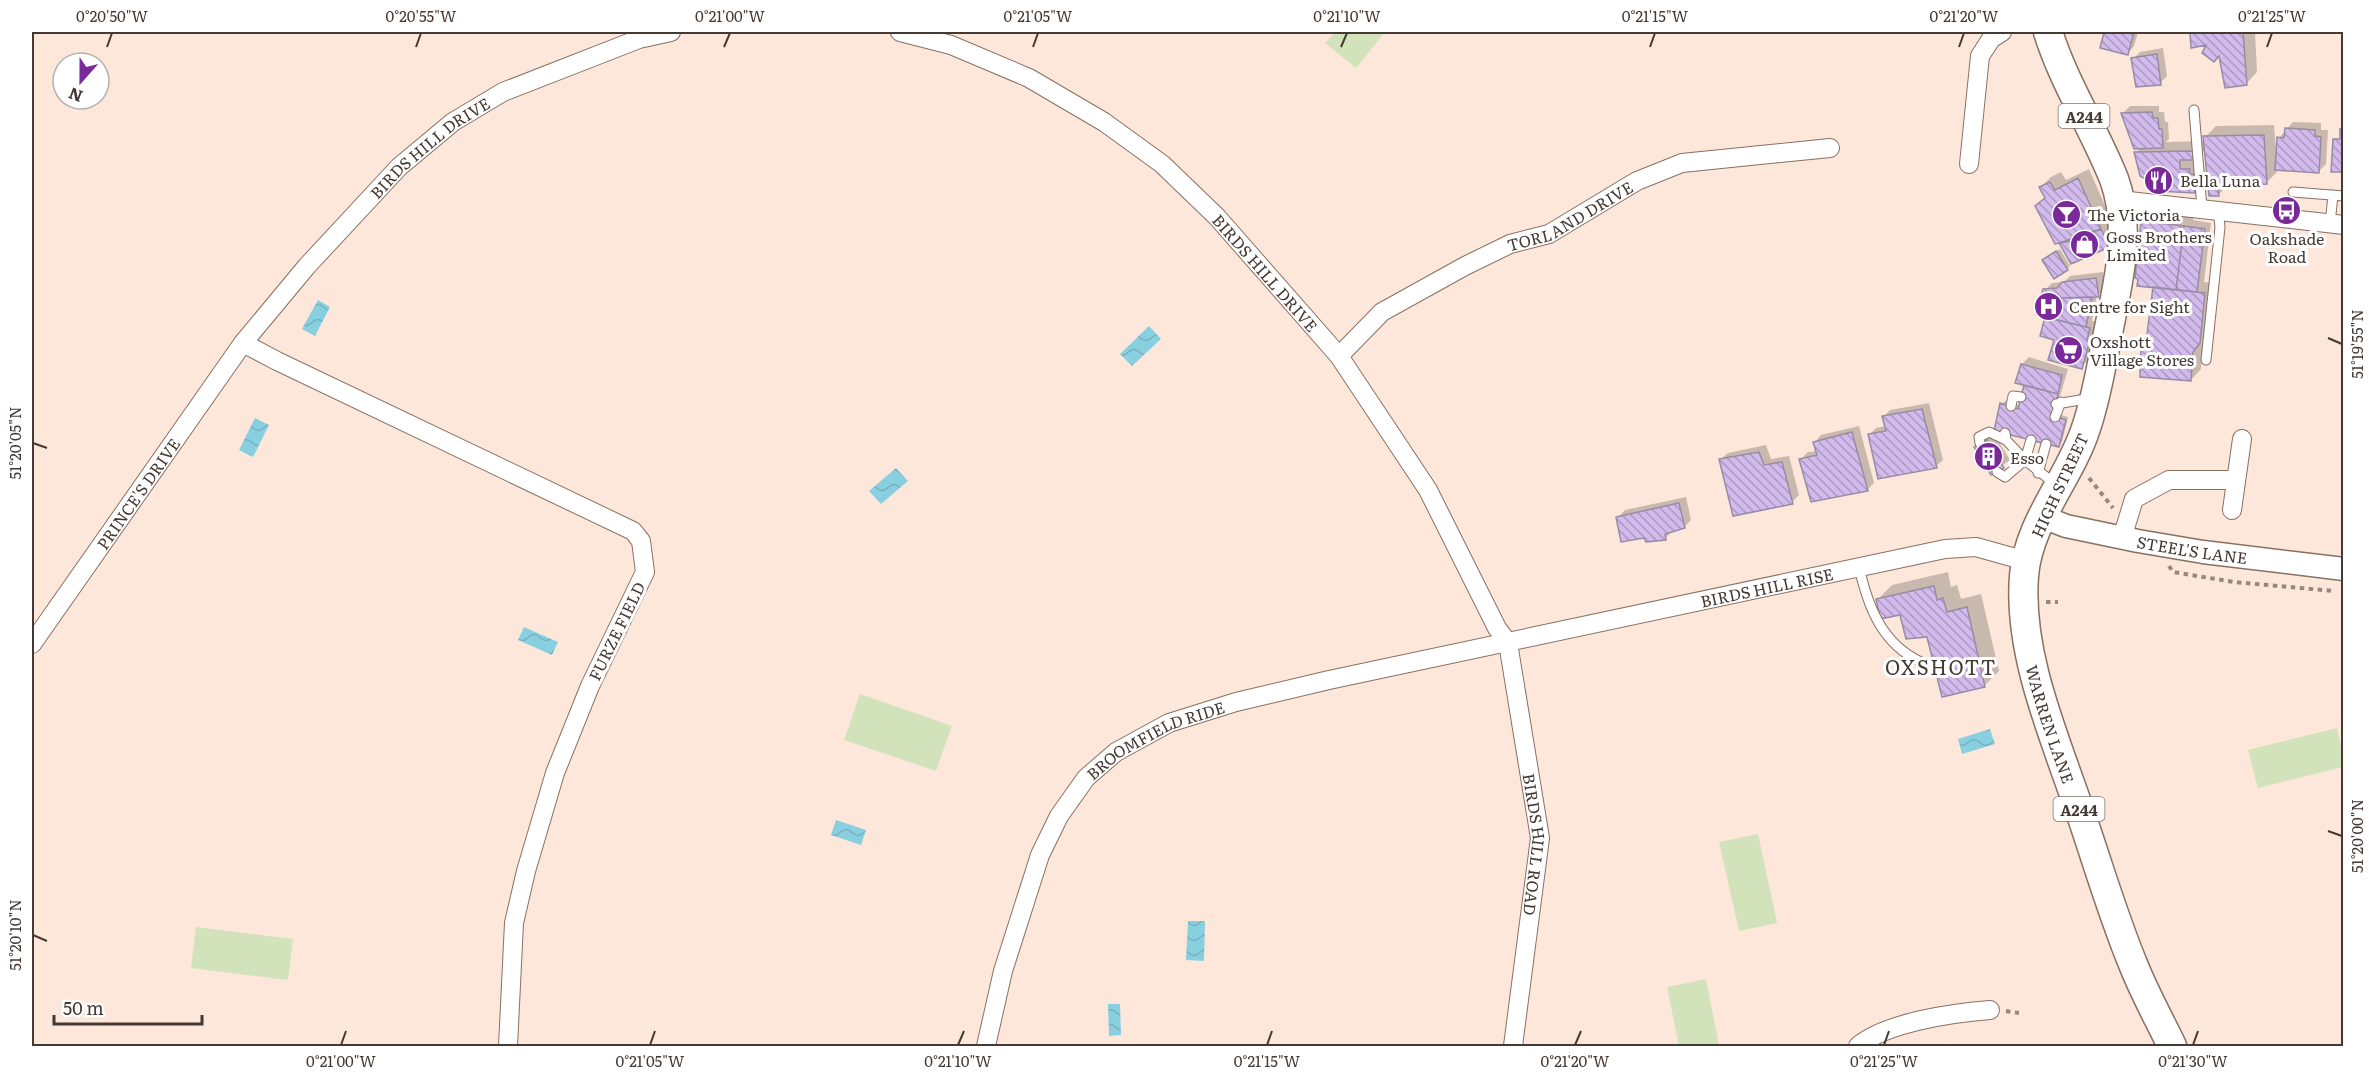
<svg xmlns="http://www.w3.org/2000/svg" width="2375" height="1078" font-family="Literata,serif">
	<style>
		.park { fill: #d2e2bb }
		.water { fill: url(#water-waves) }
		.shadow { fill: #0003 }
		.building { fill: url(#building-back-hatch); stroke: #978ca4; stroke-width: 1.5 }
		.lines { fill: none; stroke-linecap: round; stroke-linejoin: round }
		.service-casing { stroke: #887163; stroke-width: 11 }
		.minor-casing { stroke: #887163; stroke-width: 20 }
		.tertiary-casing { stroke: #887163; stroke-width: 25 }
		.primary-casing { stroke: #887163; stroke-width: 31 }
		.path { stroke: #97887e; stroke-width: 4; stroke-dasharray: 4.5 4.5; stroke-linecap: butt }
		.service { stroke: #fff; stroke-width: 9 }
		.minor { stroke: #fff; stroke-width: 18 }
		.tertiary { stroke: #fff; stroke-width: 22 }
		.primary { stroke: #fff; stroke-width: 28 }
		.ticks { fill: none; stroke: #443933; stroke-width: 2 }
		.labels { text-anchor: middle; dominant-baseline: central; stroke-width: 6; stroke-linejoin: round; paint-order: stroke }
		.shield { fill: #fff; stroke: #7c7470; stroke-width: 1.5 }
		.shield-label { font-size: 15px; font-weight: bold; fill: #443933 }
		.street-label { font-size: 16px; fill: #443933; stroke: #fff }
		.poi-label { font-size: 16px; fill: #443933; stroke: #fff; text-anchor: start }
		.quarter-label { font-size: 20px; letter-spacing: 1.5px; fill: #443933; stroke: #fff }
		.neatline { fill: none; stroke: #443933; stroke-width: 2 }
		.ticks-label { font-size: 15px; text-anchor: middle; fill: #443933 }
	</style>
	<defs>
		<pattern id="water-waves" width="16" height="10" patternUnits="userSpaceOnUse" patternTransform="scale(1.5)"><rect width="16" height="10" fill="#88cfe0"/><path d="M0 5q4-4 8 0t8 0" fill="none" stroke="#77b2c1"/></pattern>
		<pattern id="building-back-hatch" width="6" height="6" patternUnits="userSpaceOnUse" patternTransform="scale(1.5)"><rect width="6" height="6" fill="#d2baed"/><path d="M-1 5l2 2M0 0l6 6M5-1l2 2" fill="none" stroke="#ac98c1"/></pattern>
	</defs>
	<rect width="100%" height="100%" fill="#fce7da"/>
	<path class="park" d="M1335 32H1385L1356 68 1325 43Z
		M860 694 952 726 936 771 844 740Z
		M2337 728 2343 755V767L2258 788 2248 750Z
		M1758 834 1777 923 1739 931 1719 842Z
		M196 927 293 939 288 980 191 968Z
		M1706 979 1719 1046H1679L1667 987Z"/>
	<path class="water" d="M318 300 330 307 315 336 302 329Z
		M1149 326 1161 339 1132 366 1120 354Z
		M255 418 269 425 253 457 239 450Z
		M896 468 908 481 881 504 869 491Z
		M524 627 558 642 552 655 518 640Z
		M1990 729 1995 744 1962 754 1958 739Z
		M836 820 866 830 861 845 831 835Z
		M1188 921H1205L1204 961 1186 960Z
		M1108 1004H1120L1121 1035 1109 1036Z"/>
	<path class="shadow" d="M2106 32H2138L2134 46 2128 53 2102 47Z
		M2191 32H2255L2257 72 2247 83 2209 43 2193 46Z
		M2163 48 2167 76 2160 83 2133 59 2140 52Z
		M2130 106H2159V112H2164L2165 122H2168L2169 139 2166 142 2205 141V137L2216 126 2274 125 2276 150H2278L2279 138 2293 122 2321 123V130H2328L2326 164 2319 171 2277 169V172L2266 183 2228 185 2218 195 2206 149 2196 159 2199 164H2204L2205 181 2194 192 2136 153 2141 147 2123 113Z
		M2089 169 2110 217 2106 221 2116 239 2109 246 2036 206 2046 196 2041 187 2051 177 2061 172 2066 180Z
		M2153 211 2194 216 2193 220 2211 223 2204 282 2215 283 2210 331 2203 340 2201 369 2191 380 2142 344 2148 338 2154 286 2142 222Z
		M2060 249 2070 266 2067 269 2047 257Z
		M2103 272 2105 289 2097 295 2092 321H2096L2093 333 2096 334 2088 360 2081 367 2056 339 2041 335 2046 316 2045 290 2052 283 2064 282 2070 276Z
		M2029 357 2068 369 2055 413 2068 417 2062 442 2059 445 2002 404 2005 401 2020 406 2026 384 2022 364Z
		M1929 403 1943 460 1936 466 1869 435 1876 428 1886 426 1884 416 1890 410Z
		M1859 426 1874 483 1867 490 1801 459 1808 452 1817 451 1815 442 1821 435Z
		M1994 434 2010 460 1991 473 1982 441Z
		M1766 445 1771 459 1789 456 1799 495 1792 502 1721 459 1728 453Z
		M1686 497 1691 520 1684 527 1672 531 1666 538 1618 517 1625 510Z
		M1948 572 1951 587 1957 585 1961 599 1981 594 1999 671 1984 686 1928 635 1878 599 1892 585Z"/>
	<path class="building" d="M2104 32H2134L2128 55 2100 48Z
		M2190 32H2243L2247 85 2225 88 2219 56 2214 62 2202 53 2206 45 2191 48Z
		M2157 54 2161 85 2136 87 2131 58Z
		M2152 112 2153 118H2158L2159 129H2162L2163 148 2134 149 2121 113Z
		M2285 128 2315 130V136L2321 137 2319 173 2275 170 2277 137 2284 138Z
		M2340 129 2344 130V172H2331L2333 139H2340Z
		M2264 135 2267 184 2218 187 2219 196H2209L2203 136Z
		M2196 151 2197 160H2180V169H2190L2189 174H2194L2195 193 2156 191 2151 182 2140 176 2134 152Z
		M2078 178 2101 229 2071 241 2055 244 2035 206 2045 198 2039 187 2050 182 2055 190Z
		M2141 221 2184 226 2176 290 2137 286 2138 279 2135 278Z
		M2184 226 2205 229 2197 292 2176 290Z
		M2101 229 2110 247 2071 264 2059 243Z
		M2056 251 2068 270 2054 279 2042 260Z
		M2096 278 2099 297 2060 298 2054 319 2036 314 2043 289 2057 288 2062 282Z
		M2153 287 2205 293 2200 343 2193 352 2191 381 2140 377 2141 343 2146 342Z
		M2092 297 2086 327 2054 319 2060 298Z
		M2045 317 2090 328 2087 340 2090 341 2082 369 2048 360 2054 340 2040 336Z
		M2021 364 2062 375 2058 394 2015 383Z
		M2024 385 2058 394 2053 416 2066 420 2059 447 1994 431 2000 403 2018 409Z
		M1922 409 1937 468 1878 479 1868 434 1886 431 1882 416Z
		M1852 432 1868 491 1811 502 1799 459 1817 455 1813 442Z
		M1987 440 2004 468 1991 475 1974 447Z
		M1759 452 1764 465 1782 462 1793 504 1733 516 1719 459Z
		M1679 503 1685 528 1665 534 1666 540 1646 542 1644 538 1621 542 1616 517Z
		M1934 586 1937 600 1943 598 1947 612 1967 607 1985 687 1942 697 1927 637 1906 639 1900 615 1880 619 1876 599Z"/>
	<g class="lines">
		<defs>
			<path id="service" d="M2194 110 2202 208
				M2293 192 2344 196
				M2330 224 2333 195
				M2206 360 2220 227 2218 210
				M2056 404 2092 398
				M2011 406 2013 396 2021 397
				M2055 417 2061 402
				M2031 440 2025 460 2055 484
				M1980 443 1979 437 1989 432 2006 440
				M1997 472 2005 477 2025 460 2006 440 2005 433
				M2038 473 2046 444
				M1859 567C1868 607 1882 644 1921 662"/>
			<g id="minor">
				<path id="s1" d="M900 32 951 45 1029 78 1104 122 1162 164 1217 217 1339 356 1428 490 1497 628 1508 643 1540 838 1513 1046"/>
				<path d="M1969 164 1980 56 1991 39 2002 32"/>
				<path d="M2120 200 2344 225"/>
				<path d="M243 343 277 361 633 531 641 541 645 572 590 686 555 773 526 871 514 923 508 1046"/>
				<path id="s2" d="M1339 356 1382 312 1465 266 1510 244 1549 234 1637 181 1682 163 1830 148"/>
				<path d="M2232 510 2242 439"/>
				<path d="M2122 538 2134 499 2169 480H2236"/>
				<path id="s3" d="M32 644 243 343 307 266 399 167 453 122 503 92 639 39 671 32"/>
				<path id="s4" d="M986 1046 1003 971 1040 855 1059 816 1086 778 1116 752 1169 723 1236 702 1329 680 1945 549 1976 547 2026 561"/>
				<path d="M1858 1046C1887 1022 1953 1013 1990 1010"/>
			</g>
			<g id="tertiary">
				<path id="s5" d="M2043 517 2066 526 2138 541 2203 552 2344 569"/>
			</g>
			<g id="primary">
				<path id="s6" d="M2048 32C2064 83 2094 129 2114 179 2133 230 2117 287 2107 338 2101 368 2096 399 2086 428 2070 478 2028 522 2024 576 2018 651 2052 731 2076 800 2095 854 2111 911 2133 964 2144 992 2159 1019 2172 1046"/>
			</g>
		</defs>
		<use href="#service" class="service-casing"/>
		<use href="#minor" class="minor-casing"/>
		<use href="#tertiary" class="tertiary-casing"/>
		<use href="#primary" class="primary-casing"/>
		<path class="path" d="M2089 478 2113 508
			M2169 566 2173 572 2234 582 2334 591
			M2046 602H2058
			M2006 1011 2019 1013"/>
		<use href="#service" class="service"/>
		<use href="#minor" class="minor"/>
		<use href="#tertiary" class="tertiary"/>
		<use href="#primary" class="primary"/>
	</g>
	<path class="ticks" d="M107 47 112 33M416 47 421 33M724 47 730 33M1033 47 1038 33M1341 47 1347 33M1650 47 1655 33M1959 47 1964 33M2267 47 2272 33M2328 338 2342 344M33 443 47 448M2328 831 2342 836M33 935 47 941M341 1045 346 1031M650 1045 655 1031M958 1045 964 1031M1267 1045 1272 1031M1575 1045 1581 1031M1884 1045 1889 1031M2193 1045 2198 1031"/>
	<defs>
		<symbol id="restaurant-disc" viewBox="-11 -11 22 22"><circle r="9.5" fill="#7a2999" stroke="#fff"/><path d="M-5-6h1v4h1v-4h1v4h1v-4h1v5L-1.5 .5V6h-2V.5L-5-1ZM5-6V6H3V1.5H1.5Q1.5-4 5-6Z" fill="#fff"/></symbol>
		<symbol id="bus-disc" viewBox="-11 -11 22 22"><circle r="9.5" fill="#7a2999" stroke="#fff"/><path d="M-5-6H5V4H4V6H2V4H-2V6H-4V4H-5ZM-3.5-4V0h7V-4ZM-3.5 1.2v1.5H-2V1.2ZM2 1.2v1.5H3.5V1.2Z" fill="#fff"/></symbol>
		<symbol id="bar-disc" viewBox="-11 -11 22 22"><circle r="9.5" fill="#7a2999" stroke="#fff"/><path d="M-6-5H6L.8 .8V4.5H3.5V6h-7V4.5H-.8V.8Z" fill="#fff"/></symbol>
		<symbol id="shop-disc" viewBox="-11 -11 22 22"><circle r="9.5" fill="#7a2999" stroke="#fff"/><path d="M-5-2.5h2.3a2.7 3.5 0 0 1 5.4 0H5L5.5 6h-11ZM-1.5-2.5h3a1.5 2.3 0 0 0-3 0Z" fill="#fff"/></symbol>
		<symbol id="hospital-disc" viewBox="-11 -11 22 22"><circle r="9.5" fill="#7a2999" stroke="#fff"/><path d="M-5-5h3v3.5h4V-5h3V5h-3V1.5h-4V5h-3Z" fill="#fff"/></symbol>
		<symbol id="supermarket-disc" viewBox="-11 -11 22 22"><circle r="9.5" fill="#7a2999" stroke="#fff"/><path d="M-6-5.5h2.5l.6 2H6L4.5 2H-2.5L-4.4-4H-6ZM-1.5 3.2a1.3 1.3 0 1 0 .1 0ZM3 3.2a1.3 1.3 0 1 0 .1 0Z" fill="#fff"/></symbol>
		<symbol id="building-disc" viewBox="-11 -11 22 22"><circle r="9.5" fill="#7a2999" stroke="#fff"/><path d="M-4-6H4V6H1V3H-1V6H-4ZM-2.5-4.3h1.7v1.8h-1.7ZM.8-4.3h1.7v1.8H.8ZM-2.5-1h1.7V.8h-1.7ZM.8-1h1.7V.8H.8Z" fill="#fff"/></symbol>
	</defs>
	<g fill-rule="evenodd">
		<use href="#restaurant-disc" x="2142" y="164" width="33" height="33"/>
		<use href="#bus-disc" x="2270" y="194" width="33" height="33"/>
		<use href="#bar-disc" x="2050" y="198" width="33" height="33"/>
		<use href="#shop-disc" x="2068" y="228" width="33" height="33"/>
		<use href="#hospital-disc" x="2032" y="290" width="33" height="33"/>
		<use href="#supermarket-disc" x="2052" y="334" width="33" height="33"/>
		<use href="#building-disc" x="1972" y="440" width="33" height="33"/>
	</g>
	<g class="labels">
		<g class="shield">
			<rect x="2058.5" y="104" width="51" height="24" rx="4.5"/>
			<rect x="2053.5" y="797" width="51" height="24" rx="4.5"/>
		</g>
		<g class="shield-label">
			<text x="2084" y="116">A244</text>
			<text x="2079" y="809">A244</text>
		</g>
		<g class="street-label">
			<text stroke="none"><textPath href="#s3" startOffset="639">BIRDS HILL DRIVE</textPath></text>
			<text stroke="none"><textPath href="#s2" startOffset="273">TORLAND DRIVE</textPath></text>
			<text stroke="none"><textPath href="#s1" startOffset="446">BIRDS HILL DRIVE</textPath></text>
			<text transform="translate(2059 485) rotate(-65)">HIGH STREET</text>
			<text stroke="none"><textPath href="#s3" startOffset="184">PRINCE'S DRIVE</textPath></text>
			<text stroke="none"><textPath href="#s5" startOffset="153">STEEL'S LANE</textPath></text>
			<text stroke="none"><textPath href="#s4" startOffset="1002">BIRDS HILL RISE</textPath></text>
			<text transform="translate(616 631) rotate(-64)">FURZE FIELD</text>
			<text stroke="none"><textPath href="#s6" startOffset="728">WARREN LANE</textPath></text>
			<text stroke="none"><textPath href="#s4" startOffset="369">BROOMFIELD RIDE</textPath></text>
			<text stroke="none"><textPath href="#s1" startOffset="1095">BIRDS HILL ROAD</textPath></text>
		</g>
		<g class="poi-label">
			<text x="2180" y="180">Bella Luna</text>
			<text x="2087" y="214">The Victoria</text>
			<text x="2106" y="236">Goss Brothers<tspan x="2106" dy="18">Limited</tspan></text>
			<text x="2287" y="238" text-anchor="middle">Oakshade<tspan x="2287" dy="18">Road</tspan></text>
			<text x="2069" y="306">Centre for Sight</text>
			<text x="2090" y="341">Oxshott<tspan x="2090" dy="18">Village Stores</tspan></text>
			<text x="2010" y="457">Esso</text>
		</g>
		<g class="quarter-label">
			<text x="1941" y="666">OXSHOTT</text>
		</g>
	</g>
	<rect width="2375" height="1078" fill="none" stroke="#ffffff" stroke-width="66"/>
	<g transform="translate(81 81) rotate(201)"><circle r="28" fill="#ffffff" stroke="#b4b0ad" stroke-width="1.5"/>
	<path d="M0-4.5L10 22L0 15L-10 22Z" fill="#7a2999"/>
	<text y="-9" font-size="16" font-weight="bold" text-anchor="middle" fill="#443933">N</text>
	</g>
	<path d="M54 1015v9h148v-9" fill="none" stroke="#443933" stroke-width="3"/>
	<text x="63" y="1015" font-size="18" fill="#443933" stroke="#ffffff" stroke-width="4.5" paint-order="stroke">50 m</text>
	<rect x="33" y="33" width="2309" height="1012" class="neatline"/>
	<g class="ticks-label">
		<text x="112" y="22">0°20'50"W</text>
		<text x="421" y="22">0°20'55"W</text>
		<text x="730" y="22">0°21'00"W</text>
		<text x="1038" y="22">0°21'05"W</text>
		<text x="1347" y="22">0°21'10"W</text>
		<text x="1655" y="22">0°21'15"W</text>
		<text x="1964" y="22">0°21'20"W</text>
		<text x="2272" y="22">0°21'25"W</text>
		<text transform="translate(2358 344) rotate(-90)" y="5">51°19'55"N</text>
		<text transform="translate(16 443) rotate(-90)" y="5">51°20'05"N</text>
		<text transform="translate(2358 836) rotate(-90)" y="5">51°20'00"N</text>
		<text transform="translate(16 935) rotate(-90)" y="5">51°20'10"N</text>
		<text x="341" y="1067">0°21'00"W</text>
		<text x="650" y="1067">0°21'05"W</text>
		<text x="958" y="1067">0°21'10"W</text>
		<text x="1267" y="1067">0°21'15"W</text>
		<text x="1575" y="1067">0°21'20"W</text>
		<text x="1884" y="1067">0°21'25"W</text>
		<text x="2193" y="1067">0°21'30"W</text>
	</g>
</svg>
